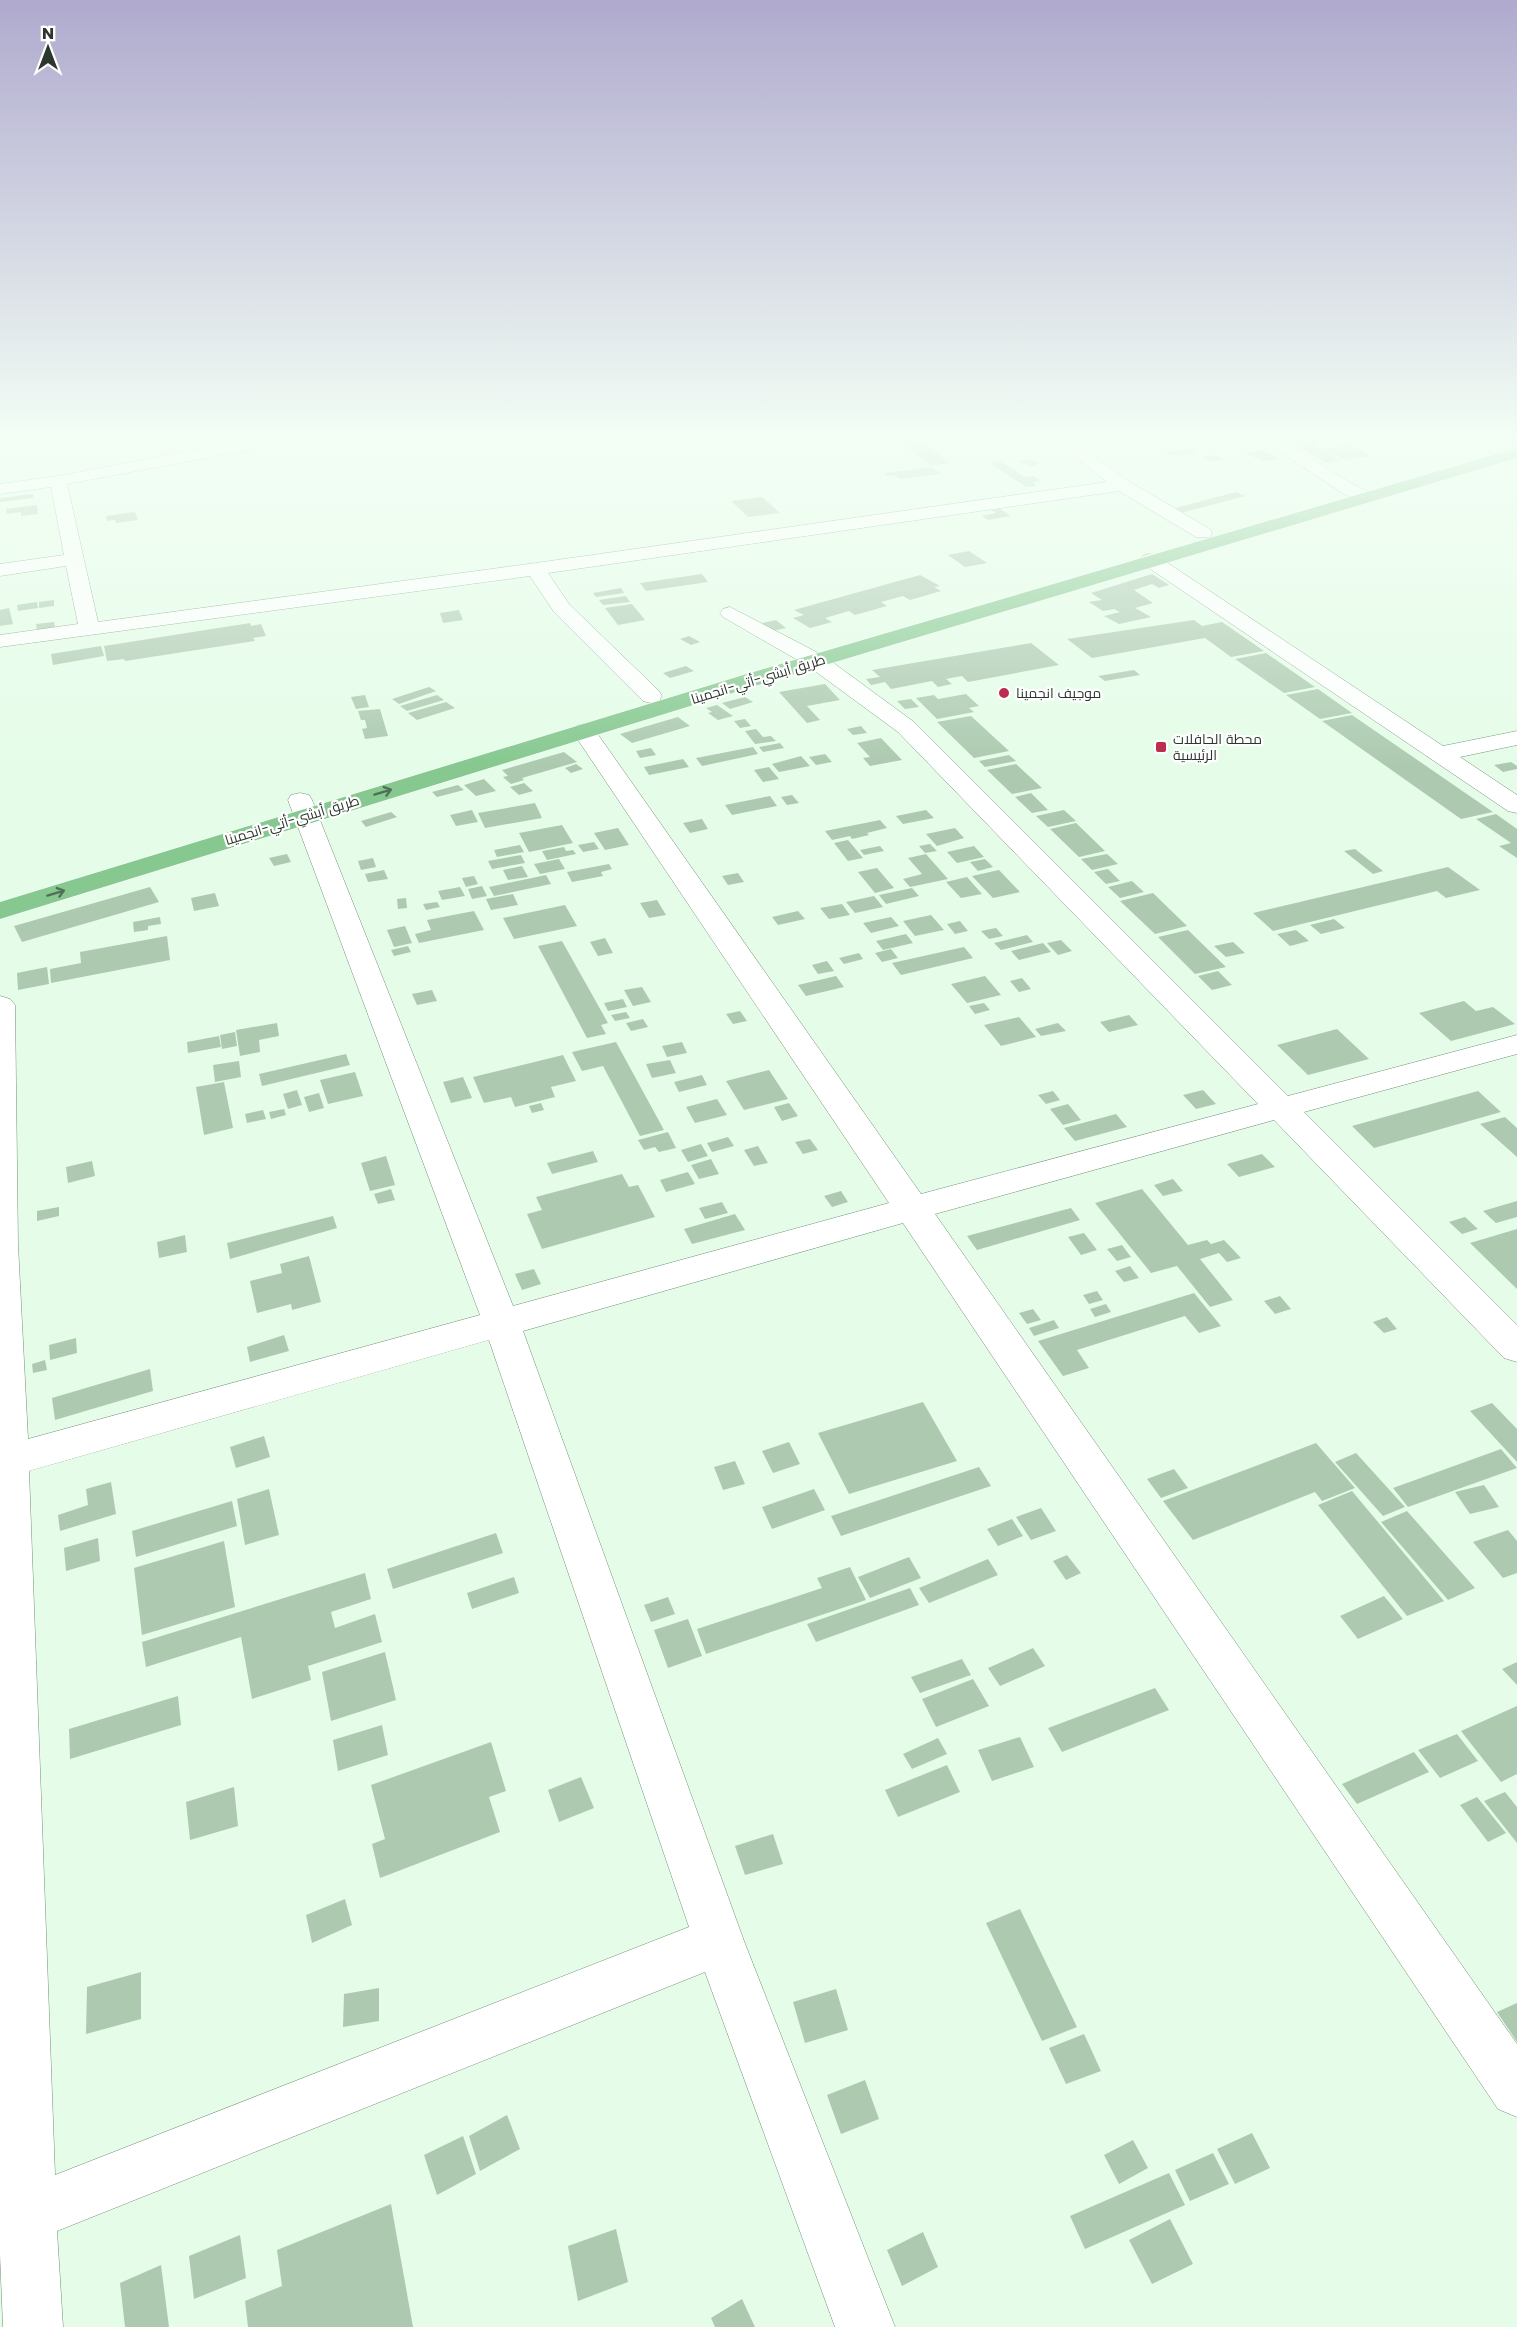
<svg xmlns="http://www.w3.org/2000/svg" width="1517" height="2327" font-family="Poppins,Cairo,sans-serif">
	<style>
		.building { fill: #adcab0 }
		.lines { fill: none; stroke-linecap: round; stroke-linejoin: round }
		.street-casing { stroke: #749077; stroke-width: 1 }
		.highway-casing { stroke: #fff; stroke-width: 1 }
		.street { fill: #fff; fill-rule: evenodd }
		.highway { fill: #86c890; fill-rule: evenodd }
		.oneway { stroke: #4f7054 }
		.poi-dot { fill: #bd2d50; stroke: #fff; stroke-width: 2 }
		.labels { text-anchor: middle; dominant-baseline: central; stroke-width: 4.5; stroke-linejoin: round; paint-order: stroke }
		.far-street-label { font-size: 14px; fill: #2b362c; stroke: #fff }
		.far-poi-label { font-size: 14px; fill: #2b362c; stroke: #fff; text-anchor: start }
	</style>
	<rect width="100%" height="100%" fill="#e5fde8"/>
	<path class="building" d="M898 440H919L950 463 931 466Z
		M1290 440H1315L1323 444 1314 445 1322 449 1350 445 1371 456 1344 460 1330 453 1333 452 1313 455Z
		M1191 449 1196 452 1170 456 1164 452Z
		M1262 450 1279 459 1264 461 1243 453Z
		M1328 453 1341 461 1327 463 1314 456Z
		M1216 455 1224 460 1212 462 1203 457Z
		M1027 459 1040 463 1032 466 1018 462Z
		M1000 461 1025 477 1034 476 1041 481 1032 482 1037 486 1026 487 990 463Z
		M931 467 941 474 900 479 894 475 887 476 884 473Z
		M1236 492 1245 496 1181 513 1172 509Z
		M33 494V498L0 502V498Z
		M762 497 780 513 748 517 731 501Z
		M37 505 38 514 21 516V512L7 514 6 509Z
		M1000 509 1011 516 988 520 982 516 996 513 991 510Z
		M135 512 138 520 116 523 115 520 107 521 106 516Z
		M969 551 987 563 965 567 948 555Z
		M702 574 708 582 646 591 640 583Z
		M1152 574 1169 585 1159 588 1152 584 1134 590 1153 603 1135 608 1151 617 1119 624 1104 616 1120 612 1114 609 1103 611 1089 602 1102 600 1091 593Z
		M920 575 940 586 934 587 941 591 910 600 903 596 881 602 887 606 855 615 849 611 825 618 832 622 810 628 793 618 804 615 794 610Z
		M621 588 624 593 596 597 593 593Z
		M626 596 630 602 603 605 599 600Z
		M54 600V606L39 608V602Z
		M37 602 38 608 18 611 17 605Z
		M632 604 645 620 618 625 605 608Z
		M9 608 13 624 0 626V610Z
		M459 610 463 620 443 623 440 613Z
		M776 620 786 628 773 631 762 623Z
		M1194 620 1202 626 1222 622 1264 651 1231 657 1205 638 1092 658 1067 639Z
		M54 622 55 627 37 630 36 624Z
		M250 623 251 626 261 624 266 636 253 638 255 641 125 661 124 659 107 661 104 646Z
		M689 636 700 642 691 645 680 639Z
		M1031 643 1059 665 968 682 962 676 946 679 952 684 938 687 932 681 891 689 885 682 871 685 866 679 880 677 872 670Z
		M101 646 104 656 53 665 51 654Z
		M1266 653 1315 687 1284 693 1235 659Z
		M686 666 694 671 670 678 663 673Z
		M1134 670 1140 675 1105 681 1098 676Z
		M825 684 840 700 807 706 820 720 807 723 779 692Z
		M429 687 436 691 399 704 392 699Z
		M1318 689 1352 713 1320 719 1286 695Z
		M966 694 979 706 969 708 974 712 937 719 916 698 934 695 938 699Z
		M365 695 369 707 356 709 351 697Z
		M437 695 444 700 407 711 400 706Z
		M745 697 753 702 730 709 722 703Z
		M911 699 919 707 905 709 897 701Z
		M446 702 455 708 417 720 408 713Z
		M717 705 733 716 718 720 708 713 712 712 706 708Z
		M380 709 388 736 365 739 362 729 367 728 365 720H361L358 711Z
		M1352 715 1493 812 1461 819 1322 721Z
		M971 716 1009 751 974 758 937 722Z
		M678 717 690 726 632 743 620 734Z
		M745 719 751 726 740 728 734 721Z
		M861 726 867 733 853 735 847 729Z
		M756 729 763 737 771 736 776 741 755 744 745 731Z
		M881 738 902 760 870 766 863 758 870 757 857 743Z
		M780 743 784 748 763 752 759 747Z
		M753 747 758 754 702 766 696 758Z
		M651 748 656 755 640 758 636 751Z
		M564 752 577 762 522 778 524 780 511 784 503 777 508 776 502 770Z
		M825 754 832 762 816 765 809 757Z
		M1009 755 1016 761 985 767 979 761Z
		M801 756 810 766 779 772 772 764Z
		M683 759 689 767 649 775 644 767Z
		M1511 762 1517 766V769L1503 772 1494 765Z
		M576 764 583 769 571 773 565 768Z
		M1016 764 1042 788 1012 794 987 770Z
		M769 767 779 779 763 782 754 770Z
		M484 779 496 791 476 796 464 785Z
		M524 783 533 791 519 795 510 787Z
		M458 785 464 790 437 797 432 792Z
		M1031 793 1048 810 1032 813 1015 797Z
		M792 795 799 803 787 805 781 797Z
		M770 796 777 806 732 815 725 805Z
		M535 803 542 818 485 828 478 813Z
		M472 810 478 822 456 826 450 815Z
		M926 810 934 818 903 824 896 816Z
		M1064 810 1076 821 1048 827 1036 816Z
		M391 812 397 817 366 827 361 821Z
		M1496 814 1517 829V858L1499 846 1511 843 1476 819Z
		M702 819 708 829 690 833 683 823Z
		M880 820 887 828 867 833 869 835 852 839 850 836 832 840 825 831Z
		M1076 823 1105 851 1079 857 1050 829Z
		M562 825 573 843 529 852 519 833Z
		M618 828 629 845 605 850 594 833Z
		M955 828 964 838 937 846 926 834Z
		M848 840 863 858 848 861 834 843Z
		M594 842 599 849 583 852 578 845Z
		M930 844 937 851 925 853 919 846Z
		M520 845 524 852 497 857 494 850Z
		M880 846 884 851 864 855 860 850Z
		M974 846 984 857 957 863 947 852Z
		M564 847 566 851 573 850 576 854 547 860 542 851Z
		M1355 849 1383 871 1373 874 1344 851Z
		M287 854 291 862 274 866 269 858Z
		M926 854 948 879 910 887 903 879 922 874 908 858Z
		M1107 854 1118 864 1092 870 1081 859Z
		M521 855 525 863 492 869 488 861Z
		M373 858 376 867 361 870 358 861Z
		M559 859 565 869 540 874 534 864Z
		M985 859 993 867 978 871 970 862Z
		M609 864 612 869 601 872 603 876 572 882 567 872Z
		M522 866 528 877 508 880 503 870Z
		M1448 867 1480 890 1446 898 1437 891 1273 931 1253 913Z
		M877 868 894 888 875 893 858 872Z
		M1108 869 1120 881 1106 884 1094 872Z
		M384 870 388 879 368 882 365 874Z
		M999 870 1020 892 993 898 972 876Z
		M738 873 744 882 728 885 722 876Z
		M546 875 551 884 494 896 489 887Z
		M474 876 478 884 466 887 462 878Z
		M967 877 982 894 961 898 946 882Z
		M1132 881 1144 892 1120 898 1108 887Z
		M482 886 487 896 472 899 468 889Z
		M150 887 159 902 22 942 14 926Z
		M460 887 465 896 442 900 438 891Z
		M912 888 919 896 886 904 879 895Z
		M215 893 219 906 194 911 191 898Z
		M1153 893 1187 926 1155 934 1120 901Z
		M513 894 518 905 491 910 486 899Z
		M874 896 883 907 855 913 846 902Z
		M406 898 407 908 398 909 397 899Z
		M657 900 666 915 649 918 640 903Z
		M437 902 440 907 426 910 423 904Z
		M842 904 850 915 829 919 820 908Z
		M565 905 577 926 514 939 503 918Z
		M474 911 484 930 419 943 415 934 431 930 427 920Z
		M798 911 805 919 778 925 772 917Z
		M931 915 944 930 915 936 903 921Z
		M160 917 161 924 148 926V930L134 932 133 922Z
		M891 917 899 926 871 933 863 923Z
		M1334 919 1345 928 1321 934 1310 925Z
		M960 921 968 931 955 934 947 924Z
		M405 926 412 943 394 947 387 930Z
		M996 928 1003 936 989 939 981 931Z
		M1188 930 1226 967 1195 974 1158 937Z
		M1296 930 1309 941 1290 946 1277 934Z
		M906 934 913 943 883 950 876 941Z
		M1027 935 1033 942 1001 950 994 943Z
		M167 936 170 960 51 983 50 969 81 963 80 952Z
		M605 938 613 953 598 956 590 942Z
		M1061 940 1072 951 1058 955 1047 943Z
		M562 941 608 1023 601 1025 606 1034 587 1038 538 946Z
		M1233 942 1245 953 1226 957 1214 946Z
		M1043 943 1051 952 1019 960 1011 951Z
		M408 946 411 952 394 956 391 950Z
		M964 947 973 958 901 975 892 963Z
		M891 949 898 958 882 962 875 953Z
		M859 953 863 959 844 964 839 958Z
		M827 961 834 971 818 974 812 965Z
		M47 967 49 984 18 990 17 973Z
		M1218 971 1232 985 1212 990 1198 976Z
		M836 976 844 987 806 996 798 985Z
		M985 976 1001 995 967 1003 951 984Z
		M1022 978 1031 989 1019 992 1010 981Z
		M642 987 651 1002 633 1006 624 990Z
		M432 990 437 1001 417 1005 412 994Z
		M623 999 627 1007 608 1011 604 1003Z
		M1464 1001 1476 1011 1493 1007 1515 1024 1451 1041 1419 1013Z
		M984 1003 990 1010 975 1014 969 1006Z
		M740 1011 747 1021 733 1024 726 1014Z
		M626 1012 630 1018 615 1021 611 1015Z
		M1129 1015 1138 1025 1109 1032 1100 1022Z
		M1019 1017 1036 1037 1001 1046 984 1025Z
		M643 1019 648 1027 631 1031 626 1023Z
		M277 1023 279 1036 259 1040 260 1052 240 1056 236 1030Z
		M1058 1023 1066 1031 1041 1036 1035 1029Z
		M1337 1029 1369 1059 1308 1075 1277 1045Z
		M235 1032 237 1046 222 1049 220 1035Z
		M219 1036 221 1047 188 1053 187 1042Z
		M616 1042 664 1130 640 1136 603 1066 582 1071 572 1052Z
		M682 1042 687 1053 667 1057 662 1046Z
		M346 1054 350 1065 262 1086 259 1074Z
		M563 1055 576 1081 551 1087 555 1097 515 1107 511 1097 484 1103 473 1077Z
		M670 1060 676 1073 652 1078 646 1064Z
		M239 1061 241 1077 215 1082 213 1065Z
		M769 1070 788 1099 744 1110 726 1081Z
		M355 1072 363 1096 328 1104 320 1080Z
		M702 1075 707 1085 679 1092 674 1082Z
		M463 1077 472 1098 451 1103 443 1082Z
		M224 1082 233 1128 204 1135 196 1087Z
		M297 1090 302 1105 288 1109 283 1094Z
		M1203 1090 1216 1104 1196 1109 1183 1095Z
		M1053 1091 1060 1100 1046 1104 1038 1095Z
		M1478 1091 1501 1112 1374 1148 1352 1126Z
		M319 1093 324 1108 309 1112 304 1097Z
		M717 1099 727 1115 695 1123 686 1107Z
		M541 1103 544 1110 532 1113 529 1106Z
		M789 1103 798 1116 782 1121 774 1107Z
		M1068 1104 1081 1120 1063 1125 1050 1109Z
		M284 1109 286 1115 271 1119 269 1112Z
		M263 1110 266 1119 247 1123 245 1114Z
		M1116 1114 1127 1127 1075 1141 1064 1128Z
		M1505 1117 1517 1128V1157L1480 1124Z
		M668 1132 676 1148 659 1152 655 1147 644 1150 638 1140Z
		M728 1137 734 1146 712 1152 707 1143Z
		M810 1139 818 1150 803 1154 795 1142Z
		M701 1144 708 1156 688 1162 681 1150Z
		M758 1146 768 1163 754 1166 744 1150Z
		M593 1151 598 1162 552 1174 547 1163Z
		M1262 1154 1275 1167 1239 1177 1227 1164Z
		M386 1156 395 1185 370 1191 361 1163Z
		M711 1159 719 1174 699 1179 691 1165Z
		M92 1161 95 1176 68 1183 66 1167Z
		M688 1172 695 1184 666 1192 660 1180Z
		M622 1174 629 1187 638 1185 655 1217 542 1249 527 1214 542 1210 536 1197Z
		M1173 1179 1183 1191 1163 1196 1154 1185Z
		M391 1189 395 1200 378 1204 374 1194Z
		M1142 1189 1188 1245 1207 1240 1211 1244 1224 1240 1241 1258 1227 1262 1219 1253 1200 1259 1233 1300 1210 1307 1177 1266 1151 1273 1095 1203Z
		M841 1191 848 1202 832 1207 824 1196Z
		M1517 1201V1217L1496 1223 1483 1211Z
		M722 1202 728 1213 705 1219 699 1208Z
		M59 1207V1216L37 1221V1211Z
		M1071 1208 1080 1220 977 1250 967 1236Z
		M735 1214 745 1230 692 1244 684 1229Z
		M333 1216 337 1228 230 1259 227 1243Z
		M1465 1217 1478 1229 1462 1234 1449 1222Z
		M1517 1229V1289L1470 1243Z
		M1084 1233 1097 1250 1081 1255 1068 1237Z
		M185 1235 187 1252 159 1258 157 1242Z
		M1122 1245 1131 1257 1117 1261 1107 1249Z
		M309 1256 321 1302 292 1310 291 1304 257 1313 250 1281 282 1273 280 1264Z
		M1130 1266 1139 1278 1124 1282 1115 1271Z
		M534 1269 541 1284 522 1290 515 1274Z
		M1097 1291 1103 1300 1089 1304 1083 1295Z
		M1194 1293 1221 1326 1199 1333 1185 1316 1077 1350 1089 1368 1063 1376 1038 1341Z
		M1280 1296 1291 1309 1275 1314 1264 1301Z
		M1106 1304 1111 1312 1095 1317 1090 1309Z
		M1033 1309 1041 1320 1027 1324 1019 1313Z
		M1387 1317 1397 1329 1384 1333 1373 1322Z
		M1054 1320 1059 1328 1034 1336 1029 1328Z
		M284 1335 289 1351 250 1362 247 1347Z
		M76 1338 77 1353 50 1360 49 1345Z
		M45 1360 47 1370 33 1373 32 1364Z
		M150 1369 153 1391 55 1420 52 1398Z
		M923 1402 957 1461 849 1494 818 1433Z
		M1492 1403 1517 1429V1462L1470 1411Z
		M264 1436 270 1457 236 1468 230 1447Z
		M789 1442 800 1464 773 1473 762 1451Z
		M1316 1443 1355 1488 1322 1501 1315 1492 1193 1540 1163 1501Z
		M1501 1449 1517 1468 1408 1507 1393 1488Z
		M1356 1453 1405 1507 1383 1516 1335 1462Z
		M735 1461 745 1484 723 1490 714 1467Z
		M979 1467 991 1486 841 1536 831 1516Z
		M1174 1469 1188 1488 1161 1498 1147 1479Z
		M111 1482 116 1514 60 1531 58 1515 88 1505 86 1489Z
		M1484 1485 1499 1507 1470 1514 1455 1492Z
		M269 1489 279 1535 245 1545 237 1499Z
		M814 1489 825 1510 772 1529 762 1507Z
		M1352 1491 1444 1601 1407 1616 1318 1505Z
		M232 1501 237 1526 136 1557 132 1531Z
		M1041 1508 1056 1531 1031 1540 1016 1517Z
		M1407 1511 1475 1588 1448 1600 1381 1522Z
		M1012 1519 1023 1536 998 1546 987 1529Z
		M1508 1530 1517 1541V1573L1503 1578 1473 1542Z
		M496 1533 503 1553 393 1589 387 1569Z
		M98 1538 100 1561 66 1571 64 1548Z
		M224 1541 235 1607 142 1635 134 1568Z
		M1067 1555 1081 1573 1066 1580 1053 1561Z
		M909 1557 921 1578 870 1598 858 1577Z
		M988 1559 998 1575 929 1603 919 1588Z
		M850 1567 866 1600 706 1654 697 1629 822 1588 817 1578Z
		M365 1573 371 1599 331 1612 335 1628 375 1614 382 1642 308 1666 311 1680 252 1699 241 1637 146 1667 142 1642Z
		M514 1577 519 1593 472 1609 467 1593Z
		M910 1588 919 1605 816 1642 807 1624Z
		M1384 1596 1403 1619 1358 1639 1340 1616Z
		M668 1597 675 1614 651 1622 644 1605Z
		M688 1619 702 1656 668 1668 654 1630Z
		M1033 1648 1045 1666 1000 1686 988 1668Z
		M385 1652 396 1700 331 1721 322 1672Z
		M962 1659 971 1675 920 1693 911 1677Z
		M1517 1662V1685L1502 1669Z
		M973 1679 989 1706 936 1727 922 1699Z
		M1155 1688 1169 1710 1062 1752 1048 1728Z
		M178 1696 181 1725 70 1759 69 1729Z
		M1517 1706V1774L1501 1782 1461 1731Z
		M382 1725 388 1755 338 1771 333 1740Z
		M1457 1734 1478 1761 1440 1778 1418 1750Z
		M1020 1737 1034 1767 992 1781 978 1750Z
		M938 1738 947 1754 912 1769 903 1754Z
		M491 1742 506 1791 489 1797 500 1832 380 1878 372 1844 385 1839 371 1785Z
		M1414 1752 1429 1772 1357 1804 1342 1784Z
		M947 1765 960 1792 898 1817 885 1790Z
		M581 1777 594 1808 559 1822 548 1790Z
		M234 1787 238 1826 190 1840 186 1802Z
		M1505 1792 1517 1807V1843L1484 1801Z
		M1477 1797 1506 1833 1488 1842 1460 1805Z
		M773 1834 783 1864 745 1875 735 1846Z
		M345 1899 352 1925 312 1943 306 1915Z
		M1020 1909 1077 2027 1042 2041 986 1923Z
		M141 1972V2019L86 2034 87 1987Z
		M379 1988V2021L343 2027 344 1994Z
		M836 1989 848 2030 805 2043 793 2002Z
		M1517 2003V2042L1497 2012Z
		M1084 2034 1101 2071 1066 2084 1049 2048Z
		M865 2080 879 2119 841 2134 827 2095Z
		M507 2115 520 2149 480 2171 469 2136Z
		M1252 2133 1270 2168 1235 2184 1217 2149Z
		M463 2136 476 2174 437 2195 424 2155Z
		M1133 2140 1148 2168 1119 2184 1104 2155Z
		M1213 2153 1229 2184 1190 2201 1175 2170Z
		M1169 2173 1185 2205 1085 2249 1070 2216Z
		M391 2204 413 2327H248L245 2301 282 2286 277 2250Z
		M1170 2219 1193 2264 1152 2284 1129 2240Z
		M616 2229 628 2282 578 2301 568 2246Z
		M923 2232 938 2267 902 2286 887 2250Z
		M240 2235 246 2278 194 2299 189 2256Z
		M161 2265 169 2327H125L120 2283Z
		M742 2299 755 2327H715L711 2318Z"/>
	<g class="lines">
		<defs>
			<path id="street" d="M250 440H283L275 445 67 484 98 622 536 563 1107 482 1054 440H1072L1128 481 1210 529 1212 533 1210 537H1196L1119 491 548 573 569 604 659 691 662 696 659 701 651 703 643 701 554 612 530 576 0 647V635L78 624 66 566 0 576V564L64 555 51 487 0 494V484L58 476Z
				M1263 440H1282L1354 485 1371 493 1374 497 1371 501H1359L1342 493Z
				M1150 554 1157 556 1443 746 1517 731V745L1460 757 1517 795V813L1508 811 1143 564 1140 560 1143 556Z
				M730 607 824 656 914 722 1288 1096 1517 1035V1054L1304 1112 1517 1325V1362L1504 1358 1274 1120 935 1214 1517 2044V2117L1498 2109 903 1223 523 1331 744 1941 895 2327H835L705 1972 57 2231 63 2327H3L0 2254V996L10 999 15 1005 18 1245 28 1439 480 1315 288 800 291 795 300 793 309 795 312 800 513 1306 889 1203 572 731 576 726 584 724 592 726 921 1194 1258 1104 898 732 808 666 723 617 720 613 723 609ZM489 1340 689 1927 55 2175 29 1471Z"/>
			<path id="highway" d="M1517 448V458L765 683 0 919V902L750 673Z"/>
		</defs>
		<use href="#street" class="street-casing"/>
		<use href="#highway" class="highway-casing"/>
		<use href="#street" class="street"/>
		<use href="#highway" class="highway"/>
	</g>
	<defs><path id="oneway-shaft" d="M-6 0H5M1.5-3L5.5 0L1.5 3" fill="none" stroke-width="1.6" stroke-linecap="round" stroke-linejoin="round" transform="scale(1.5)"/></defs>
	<g class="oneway">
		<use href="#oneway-shaft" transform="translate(383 792) rotate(-17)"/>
		<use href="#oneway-shaft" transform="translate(56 893) rotate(-17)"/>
	</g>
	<linearGradient id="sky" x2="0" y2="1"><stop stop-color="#afaace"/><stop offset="0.57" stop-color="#f3fef5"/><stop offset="1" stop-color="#f3fef5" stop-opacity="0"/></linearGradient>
	<rect width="1517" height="766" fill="url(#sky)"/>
	<g class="poi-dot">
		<circle cx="1004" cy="693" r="6"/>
		<rect x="1155" y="741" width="12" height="12" rx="3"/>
	</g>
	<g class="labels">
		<g class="far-street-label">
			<text transform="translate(758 679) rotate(-17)">طريق أبشي-أتي-انجمينا</text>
			<text transform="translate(292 820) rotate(-17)">طريق أبشي-أتي-انجمينا</text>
		</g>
		<g class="far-poi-label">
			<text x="1016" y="693">موجيف انجمينا</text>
			<text x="1173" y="739">محطة الحافلات<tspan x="1173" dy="16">الرئيسية</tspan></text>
		</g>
	</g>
	<g transform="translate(48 48)" stroke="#ffffff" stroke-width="4.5" paint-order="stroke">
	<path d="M0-4.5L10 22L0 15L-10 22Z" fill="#2b362c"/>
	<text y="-9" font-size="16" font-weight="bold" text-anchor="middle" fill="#2b362c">N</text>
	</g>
</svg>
